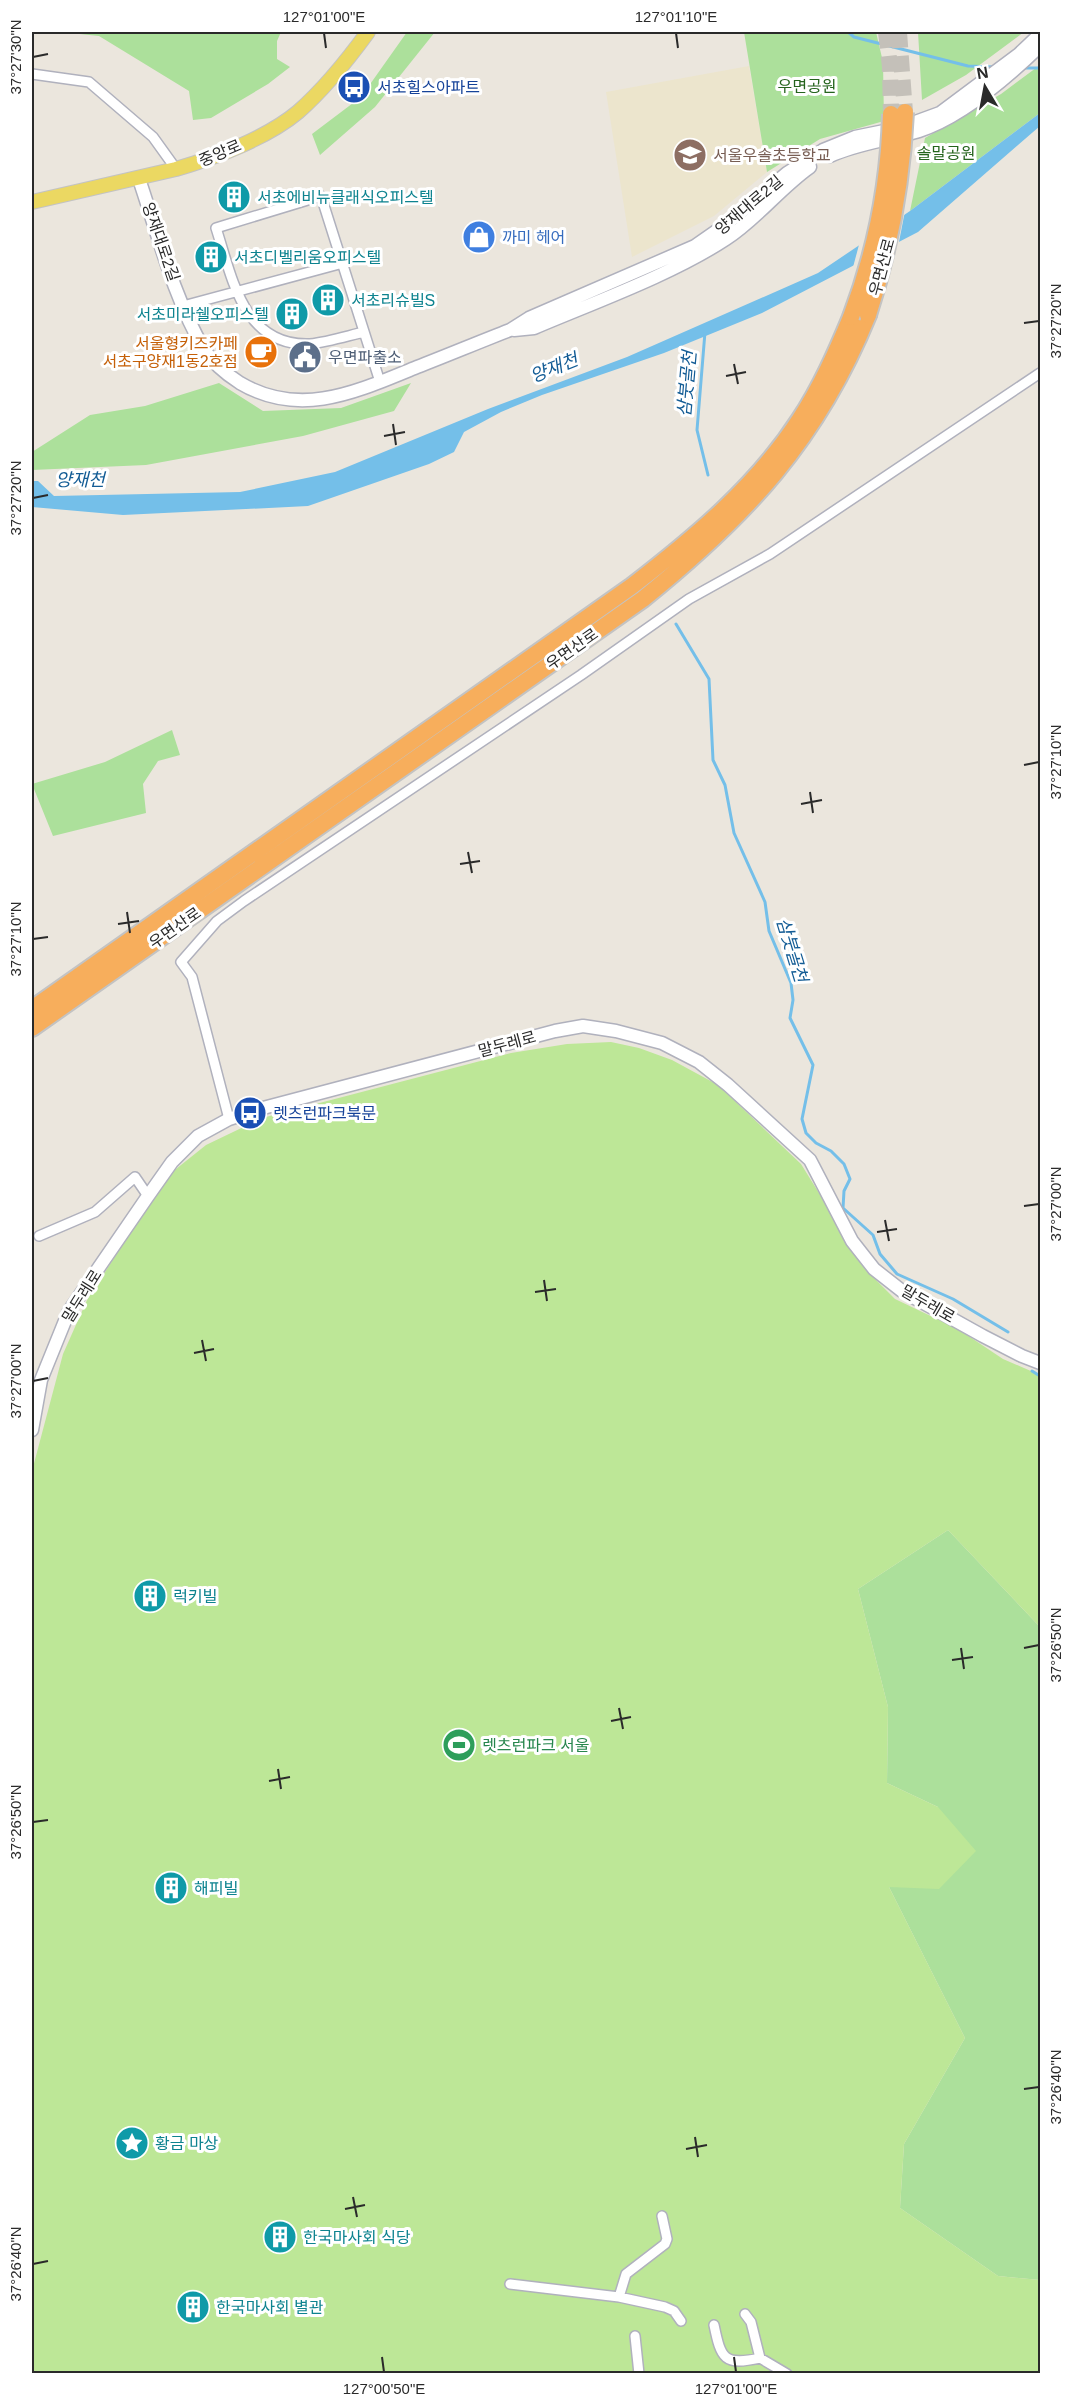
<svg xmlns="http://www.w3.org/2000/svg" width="1072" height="2405" font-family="Arial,'Noto Sans KR',sans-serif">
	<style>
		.education { fill: #ece5cd }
		.green { fill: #ace09b }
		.pitch { fill: #bde797 }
		.water { fill: #74bfe9 }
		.pier { fill: #ebe6dd }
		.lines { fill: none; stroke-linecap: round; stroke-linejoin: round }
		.stream { stroke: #74bfe9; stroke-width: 3 }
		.highway-tunnel { stroke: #c4c0b9; stroke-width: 16; stroke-dasharray: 16 8; stroke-linecap: butt }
		.street-casing { stroke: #b0b1bd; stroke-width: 12 }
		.secondary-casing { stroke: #b0b1bd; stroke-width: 15 }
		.primary-casing { stroke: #c3c3c3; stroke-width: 16 }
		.highway-casing { stroke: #c3c3c3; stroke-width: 20 }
		.street { stroke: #fff; stroke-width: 9 }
		.secondary { stroke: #fff; stroke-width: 12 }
		.primary { stroke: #ebd862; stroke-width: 14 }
		.highway { stroke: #f7ae5c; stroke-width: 16 }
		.highway-bridge-casing { stroke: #c3c3c3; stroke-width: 20; stroke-linecap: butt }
		.highway-bridge { stroke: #f7ae5c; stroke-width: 16 }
		.ticks { fill: none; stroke: #2a2a2a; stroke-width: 2 }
		.labels { text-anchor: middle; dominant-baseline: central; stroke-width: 6; stroke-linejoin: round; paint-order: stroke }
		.park-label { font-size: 16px; fill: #25641d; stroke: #fff }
		.transit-label { font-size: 16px; fill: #164399; stroke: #fff; text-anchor: start }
		.street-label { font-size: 16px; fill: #2a2a2a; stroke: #fff }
		.education-label { font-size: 16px; fill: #785e54; stroke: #fff; text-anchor: start }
		.culture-label { font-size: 16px; fill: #0d838f; stroke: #fff; text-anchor: start }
		.shop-label { font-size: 16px; fill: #366cbe; stroke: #fff; text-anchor: start }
		.food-label { font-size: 16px; fill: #c56008; stroke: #fff; text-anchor: end }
		.service-label { font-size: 16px; fill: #4e5e75; stroke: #fff; text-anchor: start }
		.leisure-label { font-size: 16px; fill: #27864d; stroke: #fff; text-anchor: start }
		.water-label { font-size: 18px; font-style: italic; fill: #135c95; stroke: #fff }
		.neatline { fill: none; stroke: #2a2a2a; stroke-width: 2 }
		.ticks-label { font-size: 15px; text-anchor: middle; fill: #2a2a2a }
	</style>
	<rect width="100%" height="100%" fill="#ebe6dd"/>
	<path class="education" d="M749 66 767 172 714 216 632 257 606 92Z"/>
	<path class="green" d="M60 32H281L277 41V59L290 67 268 84 211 118 193 120 189 91 99 36Z
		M407 32H435L375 107 320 155 312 134 361 97Z
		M744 32H876L883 62 884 121 820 139 767 172Z
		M918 32H1024L966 75 922 100Z
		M1040 65V113L910 211 925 138 1001 94Z
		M219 383 263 411 341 408 411 383 394 411 303 436 146 465 32 470V452L90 415 145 406Z
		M172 730 180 755 158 761 143 784 146 813 53 836 32 784 105 762Z
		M948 1530 1040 1627V2280L998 2276 900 2208 904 2144 965 2038 889 1887 938 1807 887 1783 888 1707 858 1589Z"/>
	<path class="pitch" d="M611 1042 639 1048 672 1060 718 1085 801 1164 868 1272 895 1299 958 1329 1003 1359 1040 1375V1627L948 1530 858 1589 888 1707 887 1783 938 1807 976 1851 939 1889 889 1887 965 2038 904 2144 900 2208 998 2276 1040 2280V2373L32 2374V1471L63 1354 87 1300 166 1177 206 1145 262 1118 511 1053 567 1044Z"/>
	<path class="water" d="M1040 113V126L918 232 762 313 664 353 542 395 501 412 464 432 454 452 429 464 308 506 123 515 32 507V481H38L54 496 240 492 335 472 488 409 627 357 818 273 910 211Z"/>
	<path class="pier" d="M905 211 898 247 852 271 860 241Z"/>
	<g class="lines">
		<path class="stream" d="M848 32 854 37 968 66 994 67
			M1021 68H1040
			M705 332 697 430 708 475
			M676 624 709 679 713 760 725 785 734 833 765 902 769 931 791 983 793 1000 790 1018 813 1065 802 1119 806 1133 816 1143 831 1151 844 1164 850 1179 844 1191 843 1208 873 1235 880 1254 897 1274 953 1299 1008 1332
			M1032 1371 1040 1376"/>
		<path class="highway-tunnel" d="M886 32 890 67 891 114
			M899 32 905 112"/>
		<defs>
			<path id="street" d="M32 74 89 82 153 137 176 169
				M183 306 343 263
				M364 332C347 336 328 342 310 344 243 347 232 277 216 228L321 196 380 382
				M229 1119 192 977 181 962 217 921 244 901 581 675 689 599 770 554 1040 373
				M39 1236 95 1212 135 1177 148 1196
				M510 2284 619 2297 665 2307 674 2311 681 2321
				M619 2297 626 2274 665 2244 667 2239 662 2216
				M745 2314 751 2322 760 2358
				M714 2325C721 2359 724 2366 760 2358L787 2374
				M635 2336 639 2374"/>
			<path id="secondary" d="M830 156C858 143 890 140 919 131 962 117 1008 77 1040 46
				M139 179C157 232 175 301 204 349 212 362 226 374 240 383 301 419 358 391 417 367 448 355 479 342 510 330L529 318 695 246 728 223 787 173 823 150 855 137 899 128 940 113 1019 54 1040 34
				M514 330 534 328C595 302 671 275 726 239 757 219 780 188 810 167
				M32 1430 41 1380 69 1311 148 1196 172 1162 198 1136 229 1119 263 1108 555 1031 583 1026 616 1031 662 1043 699 1062 728 1085 810 1160 852 1241 874 1269 902 1291 983 1336 1022 1356 1040 1363"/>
			<path id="primary" d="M32 202 176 169C214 158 267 138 298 112 322 91 349 58 368 32"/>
			<path id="highway" d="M32 1009 632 586C694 538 756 487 800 419 821 387 836 353 851 317
				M32 1028 643 599C747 515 817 440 868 315"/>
		</defs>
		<use href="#street" class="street-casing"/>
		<use href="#secondary" class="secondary-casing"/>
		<use href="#primary" class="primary-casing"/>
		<use href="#highway" class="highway-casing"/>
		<use href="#street" class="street"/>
		<use href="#secondary" class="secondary"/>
		<use href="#primary" class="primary"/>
		<use href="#highway" class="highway"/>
		<defs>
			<path id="highway-bridge" d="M868 315C890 248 902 183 905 112
				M851 317C876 251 889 185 891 114"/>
		</defs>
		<use href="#highway-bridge" class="highway-bridge-casing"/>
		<use href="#highway-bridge" class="highway-bridge"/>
	</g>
	<path class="ticks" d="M324 33 326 48M676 33 678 48M33 57 48 54M1024 323 1039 321M734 364 738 384M726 376 746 372M393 424 396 445M384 436 405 432M33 498 48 495M1024 765 1039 762M810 792 813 813M801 804 822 800M468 852 472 873M460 864 480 861M127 912 130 933M118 924 139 921M33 939 48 937M1024 1206 1039 1204M885 1220 889 1241M877 1232 897 1229M544 1280 547 1301M535 1292 556 1289M202 1340 206 1361M194 1353 214 1349M33 1381 48 1378M961 1648 964 1669M1024 1648 1039 1645M952 1660 973 1657M619 1708 623 1729M611 1721 631 1717M278 1769 281 1789M269 1781 290 1777M33 1822 48 1820M1024 2089 1039 2087M695 2137 698 2157M686 2149 707 2145M353 2197 357 2217M345 2209 365 2205M33 2264 48 2261M382 2357 384 2372M734 2357 736 2372"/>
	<defs>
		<symbol id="bus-disc" viewBox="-11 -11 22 22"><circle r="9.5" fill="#1a4fb4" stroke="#fff"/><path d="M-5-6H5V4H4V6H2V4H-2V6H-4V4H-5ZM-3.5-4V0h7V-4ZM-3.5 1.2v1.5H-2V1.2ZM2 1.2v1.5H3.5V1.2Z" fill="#fff"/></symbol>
		<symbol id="school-disc" viewBox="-11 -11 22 22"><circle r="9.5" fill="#8d6e63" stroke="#fff"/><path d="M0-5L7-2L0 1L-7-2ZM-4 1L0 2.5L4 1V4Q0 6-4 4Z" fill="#fff"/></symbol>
		<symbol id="building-disc" viewBox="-11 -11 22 22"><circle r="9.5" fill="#0f9aa8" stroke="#fff"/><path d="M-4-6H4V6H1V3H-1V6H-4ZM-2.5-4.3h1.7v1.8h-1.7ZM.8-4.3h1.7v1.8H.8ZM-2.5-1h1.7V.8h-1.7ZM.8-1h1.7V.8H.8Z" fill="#fff"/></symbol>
		<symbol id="shop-disc" viewBox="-11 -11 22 22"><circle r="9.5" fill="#3f7fe0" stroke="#fff"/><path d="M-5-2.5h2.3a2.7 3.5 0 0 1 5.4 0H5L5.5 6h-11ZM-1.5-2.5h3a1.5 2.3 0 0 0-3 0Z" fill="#fff"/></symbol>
		<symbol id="cafe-disc" viewBox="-11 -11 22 22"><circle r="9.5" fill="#e8710a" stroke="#fff"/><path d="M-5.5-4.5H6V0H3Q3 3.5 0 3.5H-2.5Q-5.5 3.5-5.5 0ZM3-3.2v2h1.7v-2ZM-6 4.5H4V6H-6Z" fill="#fff"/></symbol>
		<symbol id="civic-disc" viewBox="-11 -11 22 22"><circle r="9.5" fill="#5c6f8a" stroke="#fff"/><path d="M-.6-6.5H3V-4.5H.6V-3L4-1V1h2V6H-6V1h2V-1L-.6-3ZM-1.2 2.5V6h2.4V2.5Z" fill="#fff"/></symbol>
		<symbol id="stadium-disc" viewBox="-11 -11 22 22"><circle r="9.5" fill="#2e9e5b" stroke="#fff"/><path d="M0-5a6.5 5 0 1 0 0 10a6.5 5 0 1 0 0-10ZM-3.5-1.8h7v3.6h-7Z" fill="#fff"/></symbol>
		<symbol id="sight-disc" viewBox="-11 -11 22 22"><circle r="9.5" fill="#0f9aa8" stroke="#fff"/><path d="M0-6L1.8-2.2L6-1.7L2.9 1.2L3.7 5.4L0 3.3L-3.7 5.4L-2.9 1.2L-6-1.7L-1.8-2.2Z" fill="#fff"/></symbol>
	</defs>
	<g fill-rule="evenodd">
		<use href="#bus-disc" x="335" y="68" width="38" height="38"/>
		<use href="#school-disc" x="671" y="136" width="38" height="38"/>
		<use href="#building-disc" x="215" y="178" width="38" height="38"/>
		<use href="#shop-disc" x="460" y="218" width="38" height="38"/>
		<use href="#building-disc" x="192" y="238" width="38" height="38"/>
		<use href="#building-disc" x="309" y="281" width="38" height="38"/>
		<use href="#building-disc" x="273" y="295" width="38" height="38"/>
		<use href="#cafe-disc" x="242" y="333" width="38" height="38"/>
		<use href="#civic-disc" x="286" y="338" width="38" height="38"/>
		<use href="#bus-disc" x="231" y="1094" width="38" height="38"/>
		<use href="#building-disc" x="131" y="1577" width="38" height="38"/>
		<use href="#stadium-disc" x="440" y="1726" width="38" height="38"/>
		<use href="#building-disc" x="152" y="1869" width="38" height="38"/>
		<use href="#sight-disc" x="113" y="2124" width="38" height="38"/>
		<use href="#building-disc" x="261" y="2218" width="38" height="38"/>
		<use href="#building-disc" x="174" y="2288" width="38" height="38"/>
	</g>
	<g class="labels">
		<g class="park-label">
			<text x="807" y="86">우면공원</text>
			<text x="946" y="153">솔말공원</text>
		</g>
		<g class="transit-label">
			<text x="377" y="87">서초힐스아파트</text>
			<text x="273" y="1113">렛츠런파크북문</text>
		</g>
		<g class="street-label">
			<text transform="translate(220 153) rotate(-23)">중앙로</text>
			<text transform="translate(749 205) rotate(-40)">양재대로2길</text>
			<text transform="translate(161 242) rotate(71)">양재대로2길</text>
			<text transform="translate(882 267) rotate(-75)">우면산로</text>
			<text transform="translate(572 649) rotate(-35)">우면산로</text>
			<text transform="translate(175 928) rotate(-35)">우면산로</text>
			<text transform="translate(507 1044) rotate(-15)">말두레로</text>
			<text transform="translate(82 1296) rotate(-58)">말두레로</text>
			<text transform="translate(928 1304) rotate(30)">말두레로</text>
		</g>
		<g class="education-label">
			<text x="713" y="155">서울우솔초등학교</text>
		</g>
		<g class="culture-label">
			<text x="257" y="197">서초에비뉴클래식오피스텔</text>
			<text x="234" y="257">서초디벨리움오피스텔</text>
			<text x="351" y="300">서초리슈빌S</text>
			<text x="269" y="314" text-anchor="end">서초미라쉘오피스텔</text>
			<text x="173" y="1596">럭키빌</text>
			<text x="194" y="1888">해피빌</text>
			<text x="155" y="2143">황금 마상</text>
			<text x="303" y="2237">한국마사회 식당</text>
			<text x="216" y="2307">한국마사회 별관</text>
		</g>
		<g class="shop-label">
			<text x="502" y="237">까미 헤어</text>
		</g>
		<g class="food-label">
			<text x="238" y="343">서울형키즈카페<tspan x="238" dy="18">서초구양재1동2호점</tspan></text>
		</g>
		<g class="service-label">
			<text x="328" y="357">우면파출소</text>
		</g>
		<g class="leisure-label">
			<text x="482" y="1745">렛츠런파크 서울</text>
		</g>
		<g class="water-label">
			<text transform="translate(554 368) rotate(-22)">양재천</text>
			<text transform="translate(687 384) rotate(-85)">삼붓골천</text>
			<text x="80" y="480">양재천</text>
			<text transform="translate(792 950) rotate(73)">삼붓골천</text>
		</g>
	</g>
	<rect width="1072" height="2405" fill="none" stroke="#ffffff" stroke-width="66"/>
	<g transform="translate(985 87) rotate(350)" stroke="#ffffff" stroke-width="4.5" paint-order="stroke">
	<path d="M0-4.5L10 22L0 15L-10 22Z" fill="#2a2a2a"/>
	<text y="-9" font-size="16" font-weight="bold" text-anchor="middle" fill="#2a2a2a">N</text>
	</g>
	<rect x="33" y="33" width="1006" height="2339" class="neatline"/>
	<g class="ticks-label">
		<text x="324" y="22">127°01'00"E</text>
		<text x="676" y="22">127°01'10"E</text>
		<text transform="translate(16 57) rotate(-90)" y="5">37°27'30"N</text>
		<text transform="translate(1056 321) rotate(-90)" y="5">37°27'20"N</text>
		<text transform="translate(16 498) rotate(-90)" y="5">37°27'20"N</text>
		<text transform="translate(1056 762) rotate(-90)" y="5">37°27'10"N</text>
		<text transform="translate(16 939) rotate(-90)" y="5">37°27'10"N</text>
		<text transform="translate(1056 1204) rotate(-90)" y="5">37°27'00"N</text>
		<text transform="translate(16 1381) rotate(-90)" y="5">37°27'00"N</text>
		<text transform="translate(1056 1645) rotate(-90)" y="5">37°26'50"N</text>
		<text transform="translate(16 1822) rotate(-90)" y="5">37°26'50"N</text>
		<text transform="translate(1056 2087) rotate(-90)" y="5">37°26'40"N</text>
		<text transform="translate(16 2264) rotate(-90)" y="5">37°26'40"N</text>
		<text x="384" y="2394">127°00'50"E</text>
		<text x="736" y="2394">127°01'00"E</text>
	</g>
</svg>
